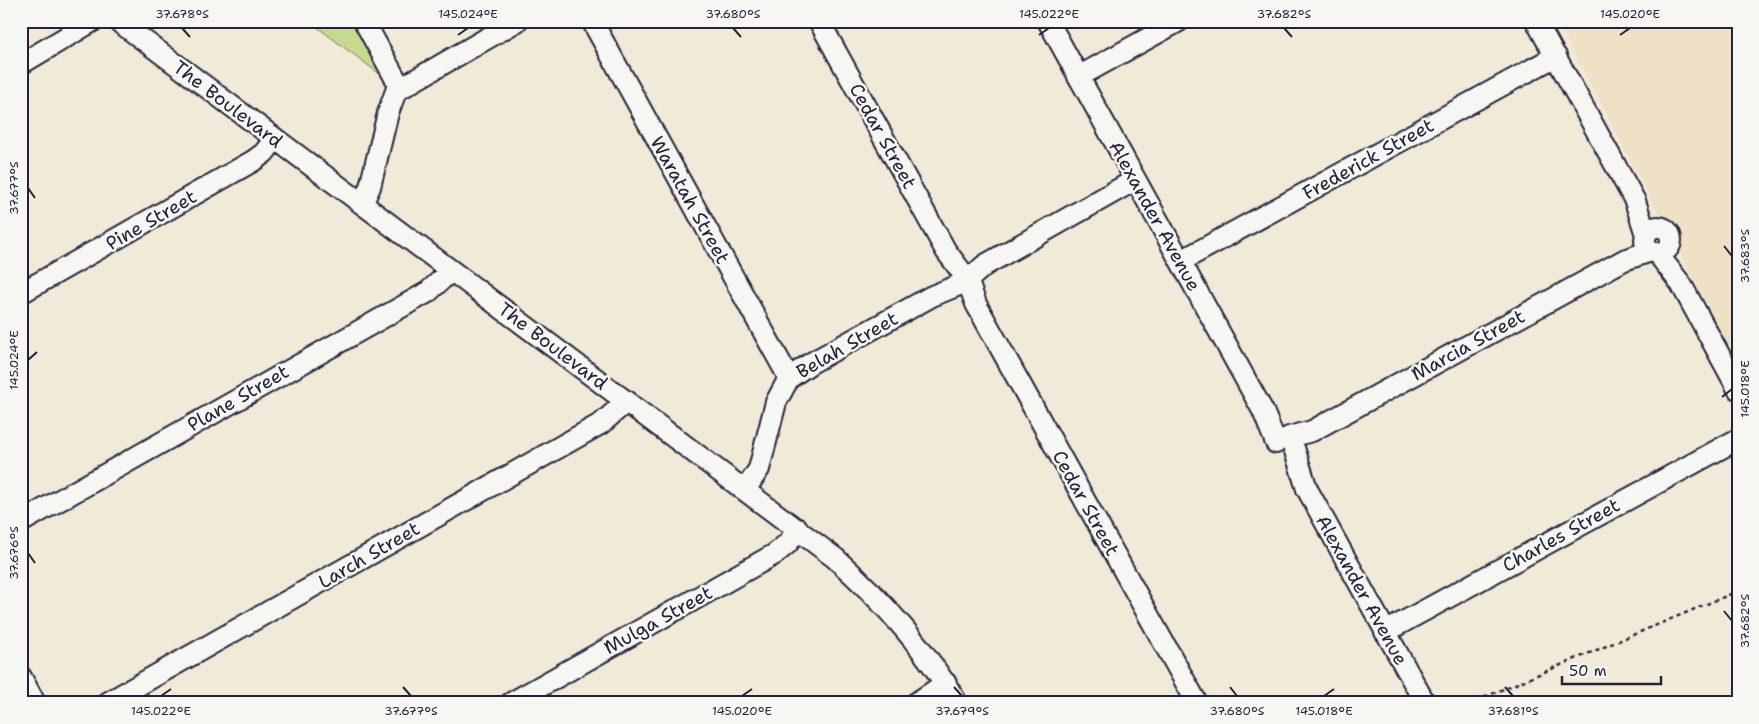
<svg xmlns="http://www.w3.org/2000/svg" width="1759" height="724" font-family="'Shantell Sans',sans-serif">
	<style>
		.built { fill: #efe1c6 }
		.green { fill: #c6da8f; stroke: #747e65 }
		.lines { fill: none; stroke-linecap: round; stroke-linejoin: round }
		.minor-casing { stroke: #22223b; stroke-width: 24 }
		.path { stroke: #22223b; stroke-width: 2.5; stroke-dasharray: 4 4; stroke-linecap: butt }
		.minor { stroke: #f6f6f2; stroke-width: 20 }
		.ticks { fill: none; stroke: #22223b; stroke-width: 2 }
		.labels { text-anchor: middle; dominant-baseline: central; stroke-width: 5; stroke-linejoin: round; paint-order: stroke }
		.street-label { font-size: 19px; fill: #22223b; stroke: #f6f6f2 }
		.neatline { fill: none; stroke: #22223b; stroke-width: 2 }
		.ticks-label { font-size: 12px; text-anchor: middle; fill: #22223b }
	</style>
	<rect width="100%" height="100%" fill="#f2ead8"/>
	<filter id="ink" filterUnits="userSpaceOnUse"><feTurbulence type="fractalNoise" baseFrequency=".02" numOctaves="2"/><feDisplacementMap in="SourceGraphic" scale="10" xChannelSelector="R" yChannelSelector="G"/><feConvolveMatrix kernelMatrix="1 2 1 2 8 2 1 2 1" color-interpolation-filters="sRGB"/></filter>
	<g filter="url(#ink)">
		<path class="built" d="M1557 21H1738V364Z"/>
		<path class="green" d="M309 21H354L385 78Z"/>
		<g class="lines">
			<defs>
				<path id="minor" d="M118 21 835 558C883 601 925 648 957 703
					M364 21 400 87
					M592 21 789 378
					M819 21 946 251 961 271
					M1048 21 1263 411 1276 443
					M1536 21 1635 201 1646 235
					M21 64 93 21
					M1078 77 1179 21
					M362 204 370 187 388 113 396 91 517 21
					M1645 240a13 13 0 1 1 26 0a13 13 0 1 1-26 0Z
					M1657 253 1681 284 1738 389
					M1181 261 1556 56
					M969 279 985 265 1135 180
					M968 282 976 304 1197 703
					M21 293 253 161 264 153 275 139
					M1289 437 1312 431 1624 260 1651 251
					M1294 448 1307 489 1425 703
					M745 490 759 469 776 402 789 378 811 363 932 296 959 285
					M21 522 428 292 451 271
					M1385 632 1738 439
					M21 677 35 703
					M107 703 602 423 627 401
					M511 703 775 554 788 543 798 529
					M916 703 946 683"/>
			</defs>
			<use href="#minor" class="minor-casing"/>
			<path class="path" d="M1470 703 1738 591"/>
			<use href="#minor" class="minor"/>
		</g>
	</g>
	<path class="ticks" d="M182 28 190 37M733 28 741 37M1284 28 1292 37M458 35 468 28M1039 35 1049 28M1620 35 1630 28M28 188 35 198M1724 246 1732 256M28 360 37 352M1722 397 1732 389M28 553 35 563M1724 611 1732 621M403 687 411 696M954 687 962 696M1230 687 1237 696M1505 687 1513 696M161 696 171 689M742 696 752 689M1324 696 1334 689"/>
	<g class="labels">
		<g class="street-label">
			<text transform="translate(228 104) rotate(37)">The Boulevard</text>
			<text transform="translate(883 136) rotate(61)">Cedar Street</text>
			<text transform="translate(1368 159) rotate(-29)">Frederick Street</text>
			<text transform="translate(690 200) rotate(61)">Waratah Street</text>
			<text transform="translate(1155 216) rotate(61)">Alexander Avenue</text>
			<text transform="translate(151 220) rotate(-30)">Pine Street</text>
			<text transform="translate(847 345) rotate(-30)">Belah Street</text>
			<text transform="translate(1468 345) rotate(-29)">Marcia Street</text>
			<text transform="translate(553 346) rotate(37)">The Boulevard</text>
			<text transform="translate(238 398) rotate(-30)">Plane Street</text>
			<text transform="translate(1086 503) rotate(61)">Cedar Street</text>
			<text transform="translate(1561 535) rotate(-29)">Charles Street</text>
			<text transform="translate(369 555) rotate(-30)">Larch Street</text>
			<text transform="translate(1362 590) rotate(61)">Alexander Avenue</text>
			<text transform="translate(658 620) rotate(-29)">Mulga Street</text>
		</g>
	</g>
	<rect width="1759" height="724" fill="none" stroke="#f6f6f2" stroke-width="55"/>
	<path d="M1562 676v8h99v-8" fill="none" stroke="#22223b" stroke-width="2.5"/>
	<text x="1569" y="676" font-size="15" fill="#22223b" stroke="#f6f6f2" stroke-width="4" paint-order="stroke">50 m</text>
	<rect x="28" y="28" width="1704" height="668" class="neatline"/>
	<g class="ticks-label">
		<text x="182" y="18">37.678°S</text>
		<text x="468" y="18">145.024°E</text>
		<text x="733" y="18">37.680°S</text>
		<text x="1049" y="18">145.022°E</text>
		<text x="1284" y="18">37.682°S</text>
		<text x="1630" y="18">145.020°E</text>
		<text transform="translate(14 188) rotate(-90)" y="4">37.677°S</text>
		<text transform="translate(1745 256) rotate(-90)" y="4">37.683°S</text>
		<text transform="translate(14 360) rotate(-90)" y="4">145.024°E</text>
		<text transform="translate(1745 389) rotate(-90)" y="4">145.018°E</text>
		<text transform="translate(14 553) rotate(-90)" y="4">37.676°S</text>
		<text transform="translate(1745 621) rotate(-90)" y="4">37.682°S</text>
		<text x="161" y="715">145.022°E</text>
		<text x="411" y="715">37.677°S</text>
		<text x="742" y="715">145.020°E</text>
		<text x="962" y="715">37.679°S</text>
		<text x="1237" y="715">37.680°S</text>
		<text x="1324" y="715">145.018°E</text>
		<text x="1513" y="715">37.681°S</text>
	</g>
</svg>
